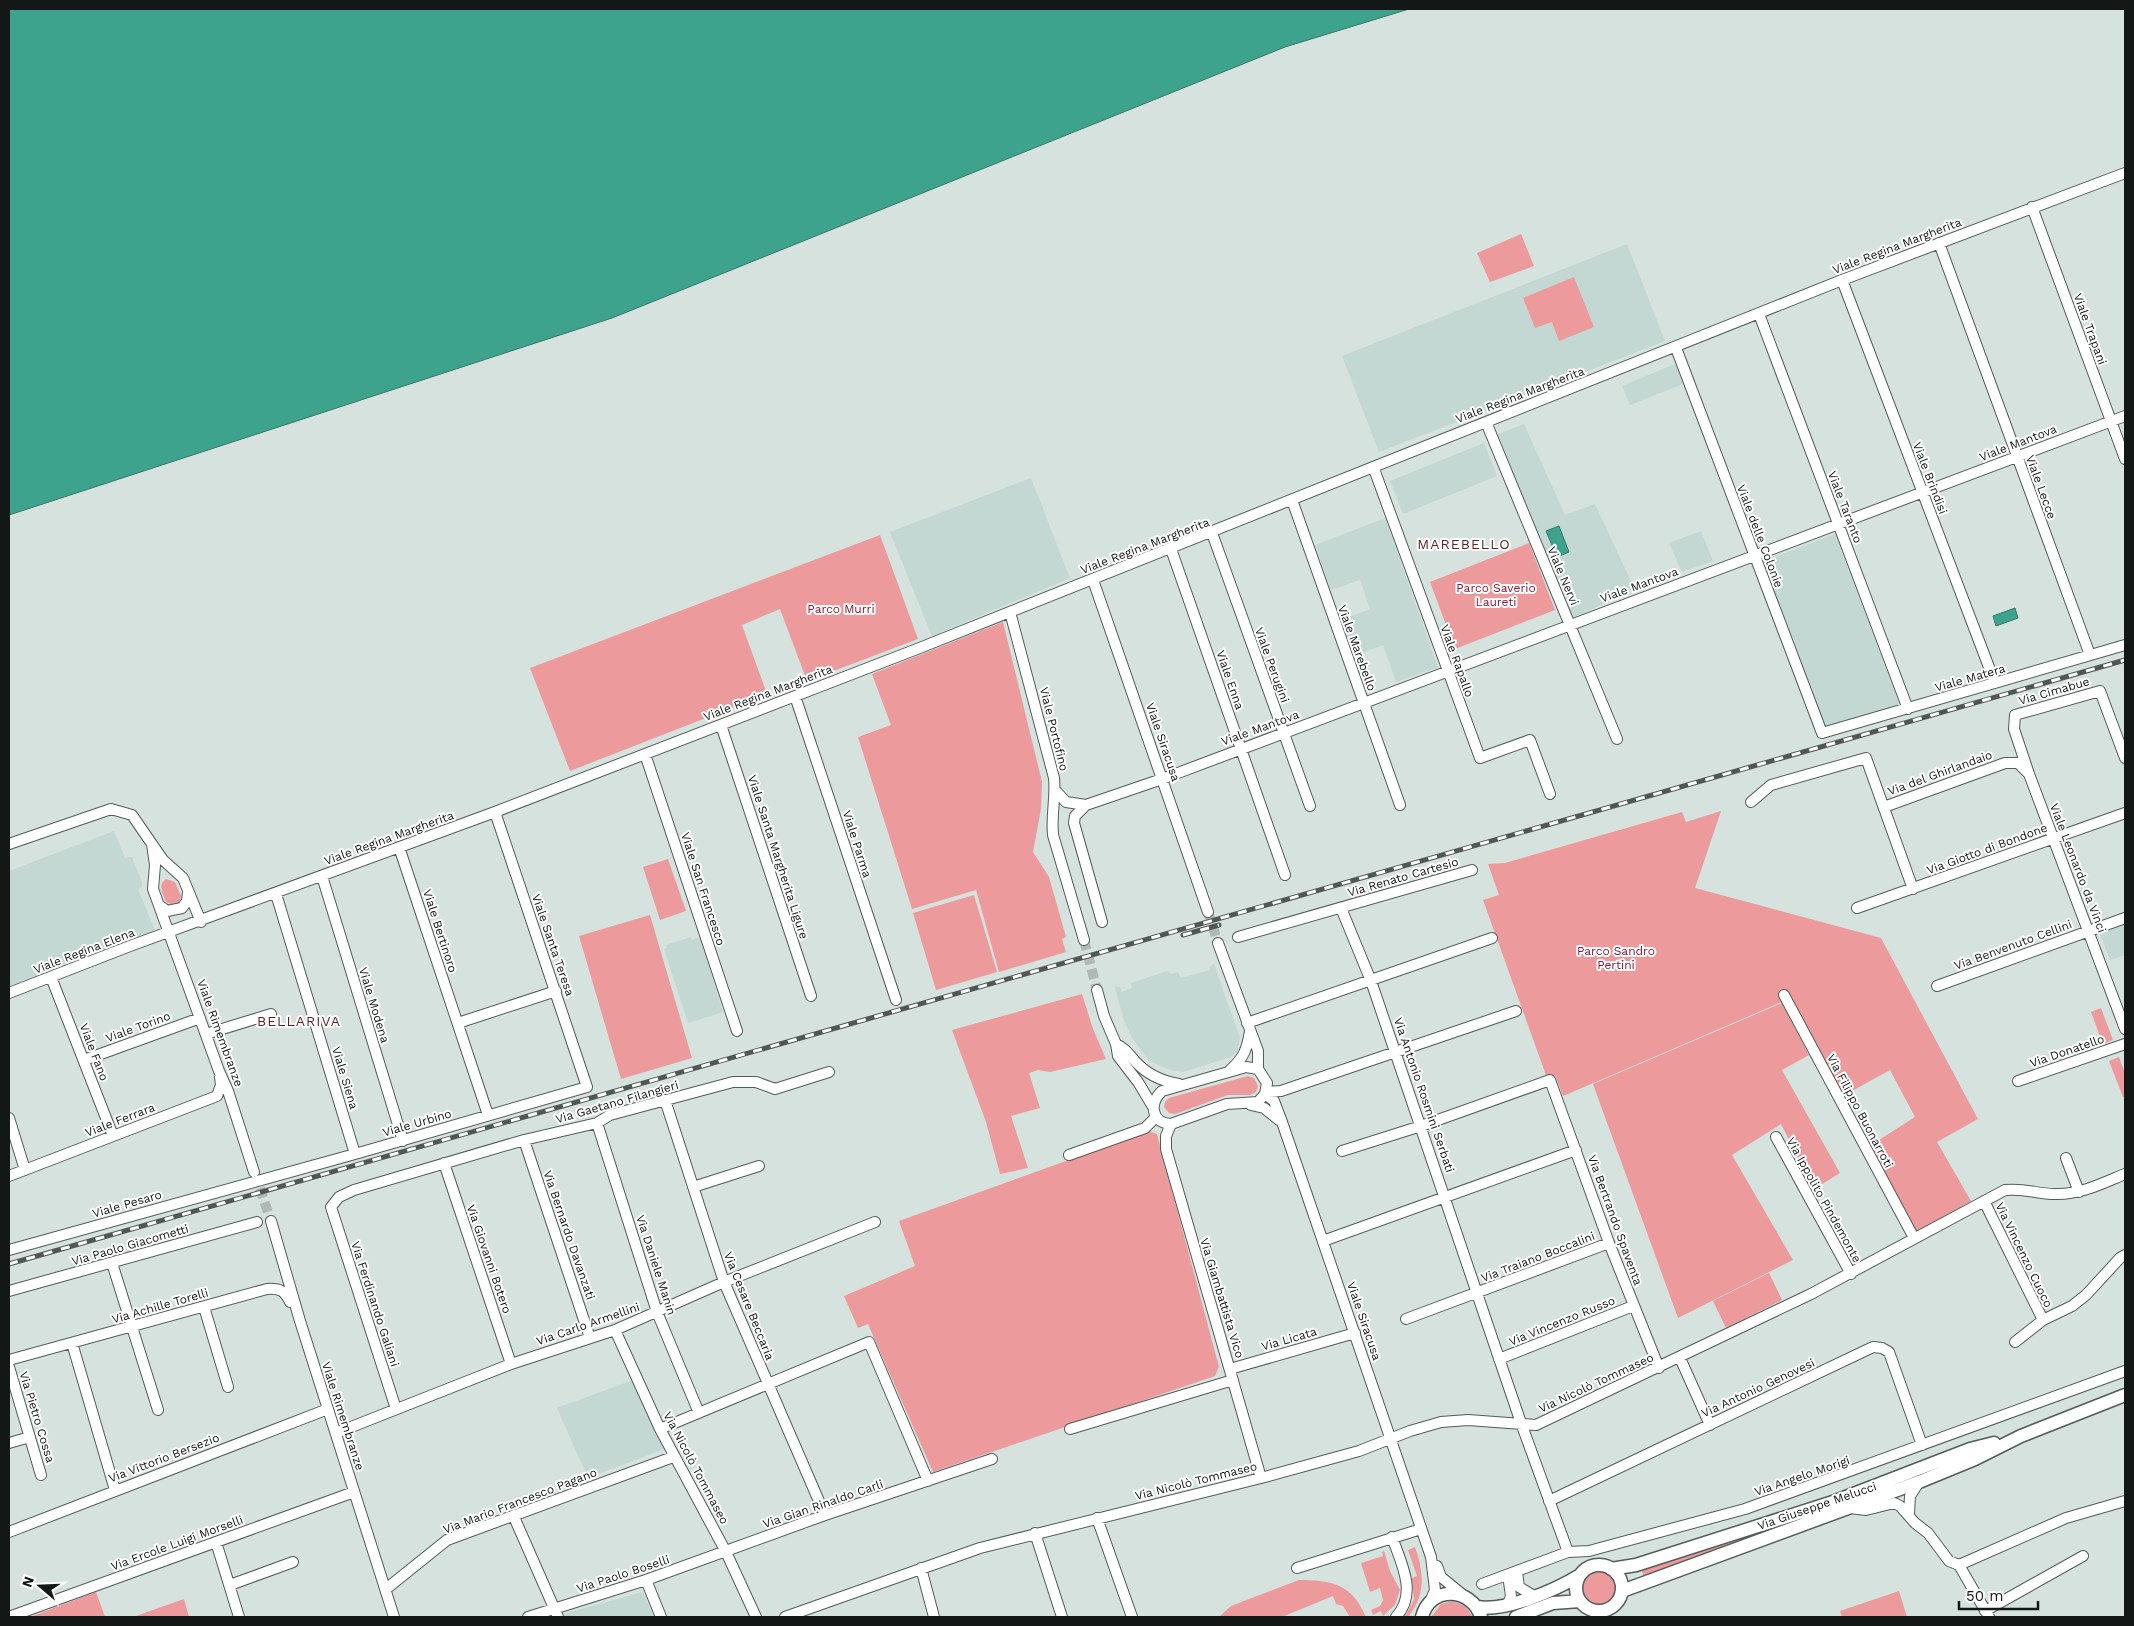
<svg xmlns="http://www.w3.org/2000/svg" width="2134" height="1626" font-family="'Work Sans',sans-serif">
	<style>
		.built { fill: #c3d8d2 }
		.green { fill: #ed9a9d }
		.water { fill: #3ea38c; stroke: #317969 }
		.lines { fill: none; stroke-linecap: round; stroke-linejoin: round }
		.minor-tunnel { stroke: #afb9b6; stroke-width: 10; stroke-dasharray: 10 5; stroke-linecap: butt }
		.minor-casing { stroke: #525c59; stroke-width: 12 }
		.major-casing { stroke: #525c59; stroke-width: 15 }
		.minor { stroke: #fff; stroke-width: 10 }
		.major { stroke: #fff; stroke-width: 12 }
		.rail-casing { stroke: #515755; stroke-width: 5 }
		.rail { stroke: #fff; stroke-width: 3; stroke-dasharray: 9; stroke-linecap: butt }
		.labels { text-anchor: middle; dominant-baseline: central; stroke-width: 4; stroke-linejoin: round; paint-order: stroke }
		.street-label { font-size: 12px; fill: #131716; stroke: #fff }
		.park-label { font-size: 12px; fill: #8f142e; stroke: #fff }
		.neighbourhood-label { font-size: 14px; letter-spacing: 1px; fill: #621d25; stroke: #fff }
	</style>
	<rect width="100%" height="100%" fill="#d6e2de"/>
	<path class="built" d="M1627 244 1665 341 1379 452 1342 356Z
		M1675 364 1683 384 1630 405 1622 386Z
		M1524 424 1565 515 1595 504 1635 590 1572 618 1498 434Z
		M1484 443 1497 476 1403 514 1390 481Z
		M1031 478 1070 578 932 636 890 532Z
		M1385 518 1438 667 1396 682 1383 645 1354 656 1341 620 1370 609 1360 580 1331 590 1315 545Z
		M1701 531 1713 561 1682 572 1669 543Z
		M1835 534 1901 708 1826 729 1761 562Z
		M114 831 125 858 132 857 142 882V887L138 889 155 930 9 986V871Z
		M2125 924V955L2110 960 2100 934Z
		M691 937 692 940 700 937 723 1012 688 1023 664 949 667 948 666 945Z
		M1214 964 1240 1038 1237 1052 1231 1057 1183 1072 1170 1070 1149 1061 1132 1038 1124 1021 1115 987H1120L1122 992 1132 988 1131 983 1167 971 1171 974 1178 972 1181 978 1210 970 1209 967Z
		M633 1380 664 1449 588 1478 557 1408Z
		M643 1592 654 1617H565L563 1614Z"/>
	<path class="green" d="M1521 234 1534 266 1490 282 1477 253Z
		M1574 277 1594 327 1559 341 1552 322 1535 328 1523 298Z
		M880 535 918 639 807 681 780 609 742 625 767 694 570 771 530 668Z
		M1529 543 1555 610 1455 649 1430 582Z
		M1003 622 1042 782 1041 809 1033 852 1049 877 1066 937 1062 939 1066 952 999 972 976 890 912 909 858 737 891 725 872 674Z
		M1721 811 1695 888 1881 938 1978 1119 1937 1142 1971 1201 1914 1233 1868 1147 1915 1117 1890 1070 1841 1097 1789 999 1563 1096 1555 1075 1547 1078 1483 900 1499 895 1488 864 1505 863 1682 812 1686 822Z
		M668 859 686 911 660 920 643 867Z
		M166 879 175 882 181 896 179 903 176 906 166 902C163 894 157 885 166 879Z
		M974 895 997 972 936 990 913 913Z
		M650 915 692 1058 621 1079 579 936Z
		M1082 994 1093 1029 1106 1059 1050 1072 1038 1070 1029 1073 1040 1108 1011 1116 1028 1168 1000 1174 986 1122 952 1030Z
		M1782 1003 1809 1055 1782 1070 1840 1173 1814 1189 1781 1124 1732 1155 1793 1260 1678 1318 1593 1084Z
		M2101 1008 2113 1040 2103 1044 2091 1012Z
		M2119 1057 2125 1073V1096L2123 1097 2109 1061Z
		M1248 1076 1254 1078 1258 1086 1256 1092 1250 1095H1228L1175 1114 1169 1113 1164 1107 1165 1102 1169 1098Z
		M1149 1131 1157 1134 1219 1367 1215 1376 933 1472 868 1324 858 1328 844 1296 915 1266 899 1221Z
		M1769 1273 1782 1300 1726 1328 1713 1301Z
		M1776 1527 1644 1577 1641 1569Z
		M1415 1547C1424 1572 1426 1595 1408 1617H1405L1414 1599 1412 1578 1417 1576 1408 1550Z
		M1384 1551 1390 1571 1400 1590 1395 1605 1383 1616 1381 1611 1373 1615 1371 1610 1380 1606 1383 1600 1380 1588 1370 1592 1361 1563 1383 1556 1382 1552Z
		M1583 1588a16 16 0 1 1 32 0a16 16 0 1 1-32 0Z
		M1299 1580C1332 1580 1352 1584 1366 1617H1350L1343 1606 1336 1604 1333 1596 1282 1617H1219L1231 1606Z
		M1899 1591 1907 1617H1842L1840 1611Z
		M96 1592 105 1617H30Z
		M184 1599 189 1617H133Z
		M1453 1601 1465 1606 1473 1617H1431L1441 1604Z"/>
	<path class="water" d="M9 9H1409L1285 47 612 318 9 515Z
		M1559 526 1569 552 1557 557 1546 531Z
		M2015 608 2018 618 1996 626 1993 616Z"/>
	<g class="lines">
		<path class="minor-tunnel" d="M1208 912 1218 943
			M1084 940 1097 990
			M255 1174 271 1221"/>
		<defs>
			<path id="minor" d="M2032 207 2125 459
				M1939 243 2090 655
				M1842 280 1995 683
				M1759 314 1908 709
				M1676 348 1822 733 2125 645
				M1486 422 1617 739
				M1374 469 1480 758 1530 740 1550 794
				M1292 500 1400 805
				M1212 533 1310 806
				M1171 549 1285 875
				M1093 580 1208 912
				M1010 612 1054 778C1056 797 1051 815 1053 835L1084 940
				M795 696 896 1000
				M721 725 811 996
				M645 754 737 1031
				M2125 758 2100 691 2015 715 2014 729 2029 774 2125 1029
				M1055 790 1066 802 1086 805 1162 779 2125 416
				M1751 802 1771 785 1866 758 1913 889
				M1086 805 1075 816 1074 823 1102 922
				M1884 807 2005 763H2018L2028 773
				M9 844 111 809 132 815 163 860 183 878 201 922
				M152 844 155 865 153 889 219 1071 228 1091 254 1172
				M399 847 488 1115
				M322 876 403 1141
				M276 894 355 1154
				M159 905 167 911 182 908 187 901 188 892
				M1341 908 1371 981 1521 1423 1568 1552
				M1857 908 2125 813
				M1238 937 1472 870
				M1218 943 1258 1051V1069
				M51 977 113 1136
				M1937 986 2125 918
				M1097 990 1104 1016 1116 1044 1118 1056 1138 1082 1153 1107
				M9 993 130 946 495 812 917 649 1842 280 2125 173
				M1784 995 1914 1238
				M458 1023 556 991
				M1247 1023 1492 938
				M206 1034 271 1014
				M1116 1044C1125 1048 1128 1053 1134 1060 1146 1074 1160 1081 1179 1084
				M84 1060 200 1018
				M1246 1067 1258 1069 1267 1083 1265 1094 1258 1102 1227 1104 1171 1124C1151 1123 1149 1103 1162 1091Z
				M1230 1070C1244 1058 1247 1049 1250 1031
				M2018 1081 2125 1044
				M1266 1092 1281 1091 1516 1011
				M1265 1094 1274 1101 1282 1122 1431 1557 1435 1590 1430 1602
				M665 1100 724 1282 825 1515
				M1251 1105 1264 1108 1279 1120
				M9 1118 25 1170
				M597 1123 657 1312 699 1413
				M1171 1124 1166 1136V1149L1261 1478
				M1776 1137 1851 1274
				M524 1140 590 1338
				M1342 1151 1421 1126 1550 1080 1609 1243 1659 1368
				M1069 1155 1145 1128 1156 1117
				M2066 1158 2079 1192
				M444 1163 511 1364
				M9 1176 217 1096 221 1085 220 1077
				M693 1187 759 1166
				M1984 1201 2043 1320
				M271 1221 300 1321 394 1617
				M1323 1241 1576 1150
				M9 1250 355 1154 587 1087 495 812
				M112 1263 158 1410
				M9 1291 257 1222
				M204 1307 228 1387
				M1406 1319 1609 1243
				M615 1330 660 1429 726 1552 756 1617
				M2015 1342 2043 1320 2072 1306 2086 1295 2120 1258 2125 1255
				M72 1343 115 1490
				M1680 1358 1710 1425
				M1499 1359 1633 1306
				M9 1360 267 1289C280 1288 285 1291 290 1302
				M9 1367 41 1475
				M1230 1369 1355 1333
				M396 1409 331 1207 339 1197 354 1190 524 1140 597 1123 610 1115 733 1082H756L775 1089 829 1072
				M660 1429 869 1342 928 1481
				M1070 1429 1233 1380
				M336 1433 511 1364 615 1330 724 1282 875 1222
				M9 1443 30 1437
				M1549 1501 1873 1347 1882 1348 1889 1352 1922 1445
				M1850 1508 1866 1510 1894 1503 1900 1506 1915 1523 1928 1533 1949 1561 1959 1565 1989 1617
				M1909 1514 1910 1496 1919 1482
				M514 1517 558 1617
				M1097 1518 1132 1617
				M9 1532 328 1409
				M1035 1533 1062 1617
				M1392 1537C1401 1563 1418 1593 1396 1617
				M216 1542 239 1617
				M1959 1565 2066 1518 2125 1501
				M1437 1566 1441 1577 1463 1595
				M921 1568 934 1617
				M1297 1568 1421 1529
				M1517 1572 1519 1587 1534 1596
				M1508 1575 1511 1596 1508 1604
				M646 1580 661 1617
				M1482 1584 1568 1552 1589 1551 1745 1509 2125 1371
				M230 1585 293 1562
				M386 1589 447 1540 673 1457
				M1601 1611 1602 1617
				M1985 1611 2083 1556
				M9 1617 354 1492
				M528 1617 646 1580 825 1515 992 1459
				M785 1617 980 1548 1261 1478 1359 1451 1410 1431 1441 1422 1468 1420 1536 1425 1811 1294 2005 1190C2027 1188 2036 1194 2055 1194 2080 1195 2103 1183 2125 1174"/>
			<path id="major" d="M1576 1588a23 23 0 1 1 46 0a23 23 0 1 1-46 0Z
				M1611 1569 1636 1565 1830 1503 1970 1449 1994 1443
				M1622 1591 1919 1482 1975 1459 2021 1436 2125 1395
				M1477 1607C1505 1612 1556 1590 1580 1575
				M1422 1617C1430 1585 1472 1587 1481 1617
				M1516 1617 1553 1603 1580 1601"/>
		</defs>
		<use href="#minor" class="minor-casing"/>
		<use href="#major" class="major-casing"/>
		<use href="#minor" class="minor"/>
		<use href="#major" class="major"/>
		<defs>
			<path id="rail" d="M1183 935 1219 925
				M9 1264 2125 660"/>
		</defs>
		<use href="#rail" class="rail-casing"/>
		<use href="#rail" class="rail"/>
	</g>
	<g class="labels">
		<g class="street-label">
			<text transform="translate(1897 246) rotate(-21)">Viale Regina Margherita</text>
			<text transform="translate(2090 329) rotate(70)">Viale Trapani</text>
			<text transform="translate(1520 395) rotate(-21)">Viale Regina Margherita</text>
			<text transform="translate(2018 443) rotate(-21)">Viale Mantova</text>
			<text transform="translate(1930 478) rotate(69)">Viale Brindisi</text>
			<text transform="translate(2041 487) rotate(70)">Viale Lecce</text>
			<text transform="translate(1845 507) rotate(69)">Viale Taranto</text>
			<text transform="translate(1760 536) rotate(69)">Viale delle Colonie</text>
			<text transform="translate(1145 546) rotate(-21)">Viale Regina Margherita</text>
			<text transform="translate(1563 576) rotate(67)">Viale Nervi</text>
			<text transform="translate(1639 585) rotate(-20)">Viale Mantova</text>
			<text transform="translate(1357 648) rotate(70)">Viale Marebello</text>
			<text transform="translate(1457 661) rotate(70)">Viale Rapallo</text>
			<text transform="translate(1272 665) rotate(70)">Viale Perugini</text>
			<text transform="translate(1970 678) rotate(-16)">Viale Matera</text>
			<text transform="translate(1230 680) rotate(71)">Viale Enna</text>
			<text transform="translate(2054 691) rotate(-16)">Via Cimabue</text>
			<text transform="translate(768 693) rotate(-21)">Viale Regina Margherita</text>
			<text transform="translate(1260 728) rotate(-20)">Viale Mantova</text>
			<text transform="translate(1054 729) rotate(76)">Viale Portofino</text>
			<text transform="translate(1163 742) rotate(71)">Viale Siracusa</text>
			<text transform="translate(1940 773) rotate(-20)">Via del Ghirlandaio</text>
			<text transform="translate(389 838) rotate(-20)">Viale Regina Margherita</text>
			<text transform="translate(857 844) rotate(72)">Viale Parma</text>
			<text transform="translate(1987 849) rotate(-20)">Via Giotto di Bondone</text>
			<text transform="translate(778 857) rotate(72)">Viale Santa Margherita Ligure</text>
			<text transform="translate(2078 868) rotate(69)">Viale Leonardo da Vinci</text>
			<text transform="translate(1403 877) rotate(-16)">Via Renato Cartesio</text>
			<text transform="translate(703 889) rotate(72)">Viale San Francesco</text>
			<text transform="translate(440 931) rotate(72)">Viale Bertinoro</text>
			<text transform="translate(553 945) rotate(71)">Viale Santa Teresa</text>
			<text transform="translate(2013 945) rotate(-20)">Via Benvenuto Cellini</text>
			<text transform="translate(84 951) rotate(-21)">Viale Regina Elena</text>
			<text transform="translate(374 1005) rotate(73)">Viale Modena</text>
			<text transform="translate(138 1027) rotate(-20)">Viale Torino</text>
			<text transform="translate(220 1033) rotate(70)">Viale Rimembranze</text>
			<text transform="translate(2067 1051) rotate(-19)">Via Donatello</text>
			<text transform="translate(94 1052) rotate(69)">Viale Fano</text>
			<text transform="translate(345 1078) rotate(73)">Viale Siena</text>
			<text transform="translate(1424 1095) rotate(71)">Via Antonio Rosmini Serbati</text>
			<text transform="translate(617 1102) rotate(-16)">Via Gaetano Filangieri</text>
			<text transform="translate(1860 1111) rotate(62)">Via Filippo Buonarroti</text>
			<text transform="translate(120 1120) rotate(-21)">Viale Ferrara</text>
			<text transform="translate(417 1123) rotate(-16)">Viale Urbino</text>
			<text transform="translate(1824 1200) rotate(61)">Via Ippolito Pindemonte</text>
			<text transform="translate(127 1204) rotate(-16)">Viale Pesaro</text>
			<text transform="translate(1615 1220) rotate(70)">Via Bertrando Spaventa</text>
			<text transform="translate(569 1235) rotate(71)">Via Bernardo Davanzati</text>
			<text transform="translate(130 1245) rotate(-16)">Via Paolo Giacometti</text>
			<text transform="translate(2024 1255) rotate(64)">Via Vincenzo Cuoco</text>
			<text transform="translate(1538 1257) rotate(-21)">Via Traiano Boccalini</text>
			<text transform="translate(489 1259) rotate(71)">Via Giovanni Botero</text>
			<text transform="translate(656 1265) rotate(72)">Via Daniele Manin</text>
			<text transform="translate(1222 1298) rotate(73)">Via Giambattista Vico</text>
			<text transform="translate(375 1304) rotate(72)">Via Ferdinando Galiani</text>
			<text transform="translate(160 1306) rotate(-16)">Via Achille Torelli</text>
			<text transform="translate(749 1306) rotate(68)">Via Cesare Beccaria</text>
			<text transform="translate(1364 1321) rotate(71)">Viale Siracusa</text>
			<text transform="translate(1562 1321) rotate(-22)">Via Vincenzo Russo</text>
			<text transform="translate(588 1324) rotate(-19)">Via Carlo Armellini</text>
			<text transform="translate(1289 1339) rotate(-16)">Via Licata</text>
			<text transform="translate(1596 1383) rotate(-25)">Via Nicolò Tommaseo</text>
			<text transform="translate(1758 1388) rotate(-25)">Via Antonio Genovesi</text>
			<text transform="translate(343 1416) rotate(72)">Viale Rimembranze</text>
			<text transform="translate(37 1417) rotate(73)">Via Pietro Cossa</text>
			<text transform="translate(164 1458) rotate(-21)">Via Vittorio Bersezio</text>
			<text transform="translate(696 1468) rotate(62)">Via Nicolò Tommaseo</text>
			<text transform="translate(1802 1476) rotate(-19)">Via Angelo Morigi</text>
			<text transform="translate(1196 1481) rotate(-14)">Via Nicolò Tommaseo</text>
			<text transform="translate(520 1501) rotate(-21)">Via Mario Francesco Pagano</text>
			<text transform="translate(823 1504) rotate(-19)">Via Gian Rinaldo Carli</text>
			<text transform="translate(1817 1506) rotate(-19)">Via Giuseppe Melucci</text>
			<text transform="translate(177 1543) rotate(-20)">Via Ercole Luigi Morselli</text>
			<text transform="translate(623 1574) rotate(-18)">Via Paolo Boselli</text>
		</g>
		<g class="park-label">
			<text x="1496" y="588">Parco Saverio<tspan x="1496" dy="14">Laureti</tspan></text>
			<text x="841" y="609">Parco Murri</text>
			<text x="1616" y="951">Parco Sandro<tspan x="1616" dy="14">Pertini</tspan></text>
		</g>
		<g class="neighbourhood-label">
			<text x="1464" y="544">MAREBELLO</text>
			<text x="299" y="1021">BELLARIVA</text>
		</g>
	</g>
	<rect width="2134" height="1626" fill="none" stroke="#131716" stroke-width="20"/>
	<g transform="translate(40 1586) rotate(289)" stroke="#ffffff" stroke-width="4" paint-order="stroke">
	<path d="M0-4L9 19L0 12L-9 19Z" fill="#131716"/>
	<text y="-8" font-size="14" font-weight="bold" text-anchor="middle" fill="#131716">N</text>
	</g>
	<path d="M1959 1601v8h79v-8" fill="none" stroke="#131716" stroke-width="2.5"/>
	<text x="1966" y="1601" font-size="15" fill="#131716" stroke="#ffffff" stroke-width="4" paint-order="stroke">50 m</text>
</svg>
